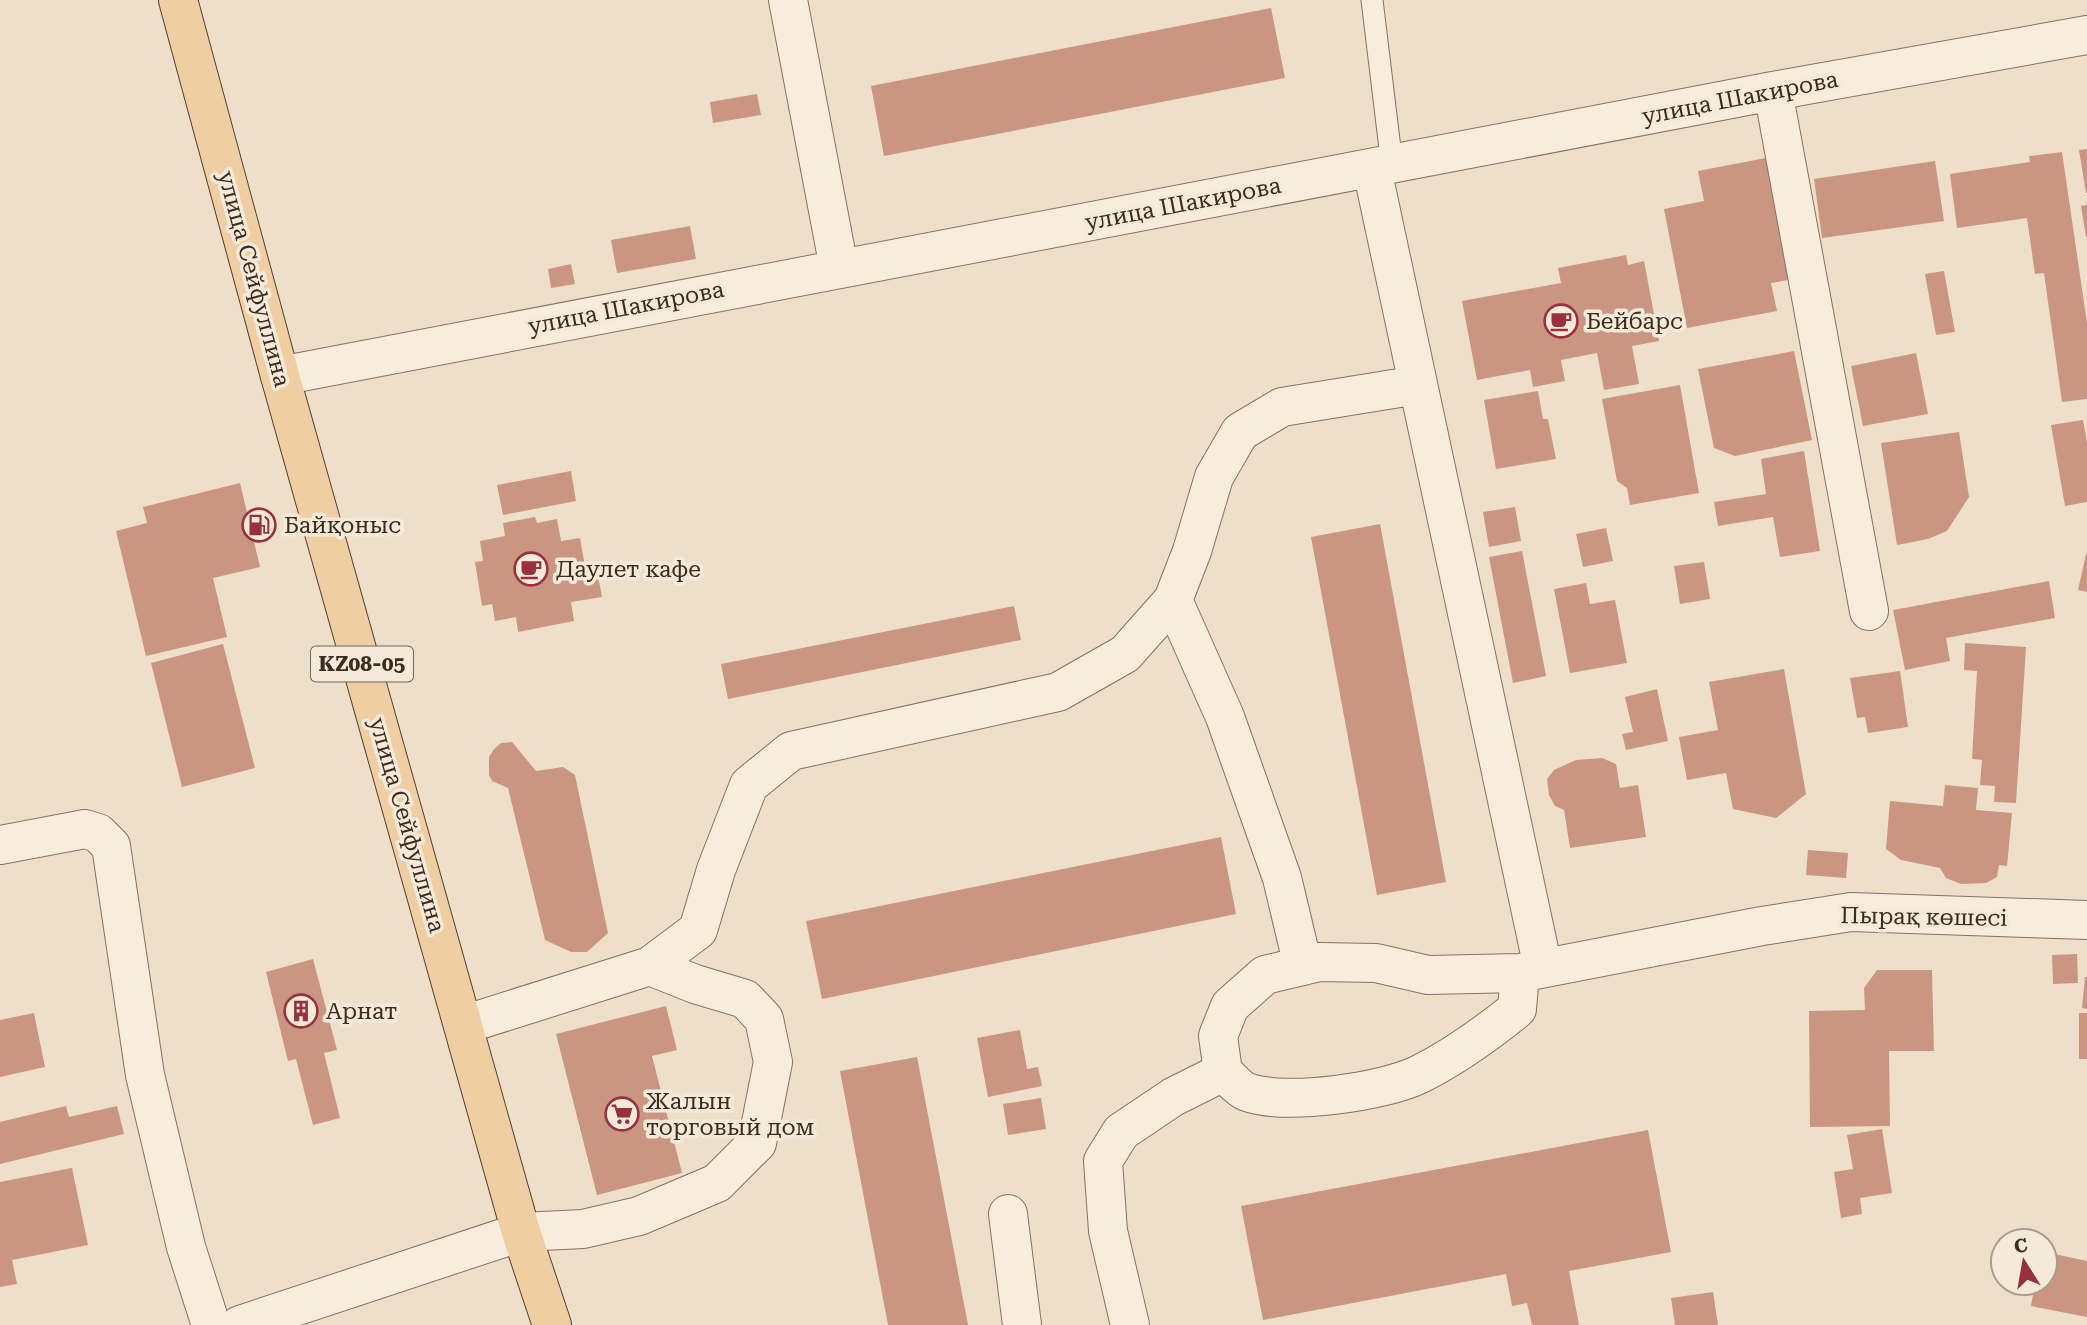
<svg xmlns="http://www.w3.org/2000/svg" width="2087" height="1325" font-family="'Roboto Serif',serif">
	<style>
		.building { fill: #cb9681 }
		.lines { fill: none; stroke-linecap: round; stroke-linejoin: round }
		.service-casing { stroke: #8a705e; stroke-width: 23 }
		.minor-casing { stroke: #8a705e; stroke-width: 40 }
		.primary-casing { stroke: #583f32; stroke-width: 40 }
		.service { stroke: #f8eddd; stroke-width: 21 }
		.minor { stroke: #f8eddd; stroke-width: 38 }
		.primary { stroke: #efcea4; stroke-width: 38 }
		.labels { text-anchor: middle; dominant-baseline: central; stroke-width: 7; stroke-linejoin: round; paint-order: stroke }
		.shield { fill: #f5ead9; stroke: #736458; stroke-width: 2 }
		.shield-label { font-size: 21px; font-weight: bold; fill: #3b2b21 }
		.street-label { font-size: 23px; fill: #3b2b21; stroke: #f5ead9 }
		.poi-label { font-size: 23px; fill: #3b2b21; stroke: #f5ead9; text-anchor: start }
	</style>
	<rect width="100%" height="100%" fill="#eedfca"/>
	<path class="building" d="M1271 8 1285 78 884 156 871 86Z
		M757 94 761 115 713 123 710 102Z
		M2087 149V193H2086L2079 150Z
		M2062 152 2087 323V399L2062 402 2044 273 2035 274 2027 218 1957 228 1950 174 2030 162 2029 156Z
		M1771 157 1794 279 1771 283 1777 311 1687 328 1664 209 1704 201 1698 171Z
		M1935 161 1944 221 1822 238 1814 179Z
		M2087 205V237H2086L2081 206Z
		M690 226 696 259 617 273 611 240Z
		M1626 255 1628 265 1644 261 1659 341 1632 346 1639 384 1604 390 1597 353 1561 360 1565 381 1533 387 1530 370 1477 380 1462 301 1561 283 1558 268Z
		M571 264 575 284 551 288 548 269Z
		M1944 271 1955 332 1936 335 1925 274Z
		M1794 351 1812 440 1735 456 1714 448 1698 369Z
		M1916 353 1928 414 1863 426 1851 366Z
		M1680 385 1699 493 1630 505 1627 488 1617 481 1602 399Z
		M1538 391 1543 419H1548L1556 459 1496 469 1484 400Z
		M2083 420 2087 442V502L2065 506 2051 425Z
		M1959 432 1969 497 1947 531 1928 539 1897 545 1881 443Z
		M1804 451 1820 551 1780 557 1773 517 1718 526 1714 502 1766 494 1761 459Z
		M571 471 576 501 503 515 497 485Z
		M240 483 260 567 213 578 227 637 146 656 116 531 147 523 143 507Z
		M1515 507 1521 541 1489 547 1483 512Z
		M535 517 537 523 557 519 561 541 580 538 587 578 598 576 602 597 571 602 574 621 518 632 516 617 495 621 492 604 482 606 475 562 483 561 480 541 505 536 503 523Z
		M1380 524 1446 882 1377 895 1311 537Z
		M1606 528 1613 561 1583 567 1576 534Z
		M1522 551 1546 676 1513 683 1489 557Z
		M2086 554H2087V592L2078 590Z
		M1704 562 1710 599 1680 604 1674 566Z
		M2049 581 2055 618 1946 638 1950 661 1905 670 1893 610Z
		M1586 583 1590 604 1615 600 1627 663 1570 673 1554 589Z
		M1014 606 1021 640 728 699 721 664Z
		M1965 643 2026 647 2016 803 1994 802 1995 786 1980 785 1982 760 1972 759 1977 671 1964 670Z
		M223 644 255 768 182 787 151 663Z
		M1784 669 1806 794 1776 818 1733 809 1726 773 1687 780 1679 737 1718 730 1709 682Z
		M1900 671 1908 727 1868 733 1865 717 1857 718 1850 678Z
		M1657 689 1668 741 1626 750 1622 734 1633 732 1625 697Z
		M512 742 536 771 563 767 575 775 608 933 587 952H571L545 940 508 788 492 781 489 775V757L494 749 501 743Z
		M1602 758 1616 764 1620 788 1638 785 1646 837 1570 848 1564 810 1555 806 1549 795 1547 779 1554 770 1576 760Z
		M1945 785 1978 788 1976 810 2012 813 2007 866 1999 865 1997 877 1986 883 1961 884 1946 878 1940 868 1901 860 1886 849 1890 801 1943 806Z
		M1221 837 1236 914 822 999 806 921Z
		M1808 850 1848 853 1846 878 1806 875Z
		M2077 954 2078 983 2053 984 2052 955Z
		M313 959 337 1050 324 1053 340 1118 313 1125 296 1059 288 1061 266 972Z
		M1877 970H1932L1934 1051H1889L1890 1126 1810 1127 1809 1011 1865 1010 1864 988Z
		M2085 977H2087V1009L2082 1008Z
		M666 1006 677 1050 652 1056 682 1173 597 1195 556 1034Z
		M34 1013 45 1067 0 1077V1020Z
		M2079 1013H2087V1059H2079Z
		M1020 1030 1027 1069 1038 1067 1042 1086 988 1097 977 1038Z
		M917 1057 968 1325H888L840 1071Z
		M1041 1098 1046 1129 1008 1135 1003 1104Z
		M66 1106 69 1117 117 1106 124 1134 0 1164V1122Z
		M1882 1129 1892 1193 1860 1198 1862 1214 1841 1218 1834 1172 1853 1169 1847 1135Z
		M1648 1130 1671 1252 1569 1271 1579 1325H1532L1527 1303 1512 1306 1506 1274 1263 1320 1241 1206Z
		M72 1168 88 1245 12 1260 17 1284 0 1287V1182Z
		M2045 1252 2087 1261V1317L2031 1306 2035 1283H2045Z
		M1713 1292 1718 1325H1675L1671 1298Z"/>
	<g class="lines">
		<defs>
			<path id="service" d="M1372 0 1392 165"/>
			<path id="minor" d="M788 0 839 268
				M1773 91 1869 611
				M1372 169 1543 968
				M280 376 1773 91 2087 35
				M1173 600 1225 717 1282 878 1303 966
				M0 845 85 829 98 833 111 846 145 1075 186 1247 211 1325
				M463 1025 650 966 698 930 716 870 749 785 791 751 1058 692 1125 654 1173 600 1192 551 1214 477 1240 432 1282 407 1418 385
				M1223 1072C1230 1078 1239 1089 1247 1092 1285 1106 1384 1092 1420 1074 1456 1056 1486 1034 1517 1009L1520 973
				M1008 1214 1022 1325
				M240 1325 521 1232 583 1229 639 1216 717 1183 757 1143 773 1062 764 1019 745 999 695 984 650 966
				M1130 1325 1108 1231 1103 1161 1121 1132 1173 1097 1223 1072 1218 1036 1230 1006 1265 975 1319 962 1376 963 1428 975 1520 973 1762 926 1851 912 2087 920"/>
			<path id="primary" d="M178 0 280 376 521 1232 552 1325"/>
		</defs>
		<use href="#service" class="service-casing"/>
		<use href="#minor" class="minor-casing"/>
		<use href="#primary" class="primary-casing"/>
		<use href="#service" class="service"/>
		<use href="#minor" class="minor"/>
		<use href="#primary" class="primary"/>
	</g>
	<defs>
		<symbol id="cafe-ring" viewBox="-11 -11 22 22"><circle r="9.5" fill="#f5ead9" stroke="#98303e" stroke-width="1.5"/><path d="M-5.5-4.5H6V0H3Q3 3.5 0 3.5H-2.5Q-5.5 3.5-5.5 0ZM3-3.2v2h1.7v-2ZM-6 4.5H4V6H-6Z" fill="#98303e"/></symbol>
		<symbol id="fuel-ring" viewBox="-11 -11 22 22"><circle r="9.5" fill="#f5ead9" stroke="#98303e" stroke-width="1.5"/><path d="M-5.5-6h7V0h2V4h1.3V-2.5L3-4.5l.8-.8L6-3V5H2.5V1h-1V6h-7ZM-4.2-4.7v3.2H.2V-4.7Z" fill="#98303e"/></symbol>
		<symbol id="building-ring" viewBox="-11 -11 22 22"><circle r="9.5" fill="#f5ead9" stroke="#98303e" stroke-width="1.5"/><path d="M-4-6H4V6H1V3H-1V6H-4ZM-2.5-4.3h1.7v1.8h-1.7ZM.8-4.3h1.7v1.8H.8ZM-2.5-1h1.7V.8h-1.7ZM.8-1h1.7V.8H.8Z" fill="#98303e"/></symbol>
		<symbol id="supermarket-ring" viewBox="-11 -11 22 22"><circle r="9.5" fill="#f5ead9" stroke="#98303e" stroke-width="1.5"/><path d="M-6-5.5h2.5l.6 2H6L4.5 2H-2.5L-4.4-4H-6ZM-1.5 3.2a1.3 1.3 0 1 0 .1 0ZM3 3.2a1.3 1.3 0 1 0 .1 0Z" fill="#98303e"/></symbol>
	</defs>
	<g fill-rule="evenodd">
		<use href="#cafe-ring" x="1542" y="302" width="38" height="38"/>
		<use href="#fuel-ring" x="240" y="506" width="38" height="38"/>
		<use href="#cafe-ring" x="512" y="550" width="38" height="38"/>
		<use href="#building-ring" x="282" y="992" width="38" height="38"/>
		<use href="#supermarket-ring" x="603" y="1095" width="38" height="38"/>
	</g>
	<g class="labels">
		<rect class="shield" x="311" y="646.5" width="102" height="35" rx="5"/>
		<g class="shield-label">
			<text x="362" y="664">KZ08-05</text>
		</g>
		<g class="street-label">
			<text transform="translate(1740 98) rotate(-11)">улица Шакирова</text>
			<text transform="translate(1183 204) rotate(-11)">улица Шакирова</text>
			<text transform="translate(254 279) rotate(75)">улица Сейфуллина</text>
			<text transform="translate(626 308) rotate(-11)">улица Шакирова</text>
			<text transform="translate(407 825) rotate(74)">улица Сейфуллина</text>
			<text transform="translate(1924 917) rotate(1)">Пырақ көшесі</text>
		</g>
		<g class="poi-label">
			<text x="1586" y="321">Бейбарс</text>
			<text x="284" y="525">Байқоныс</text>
			<text x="556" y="569">Даулет кафе</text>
			<text x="326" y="1011">Арнат</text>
			<text x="646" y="1101">Жалын<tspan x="646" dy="26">торговый дом</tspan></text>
		</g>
	</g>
	<g transform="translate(2024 1262) rotate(349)"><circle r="33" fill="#f5ead9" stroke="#ab9e8f" stroke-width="2"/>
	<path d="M0-5L12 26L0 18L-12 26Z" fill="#98303e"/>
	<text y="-10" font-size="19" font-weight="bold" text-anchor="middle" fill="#3b2b21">С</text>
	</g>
</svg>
